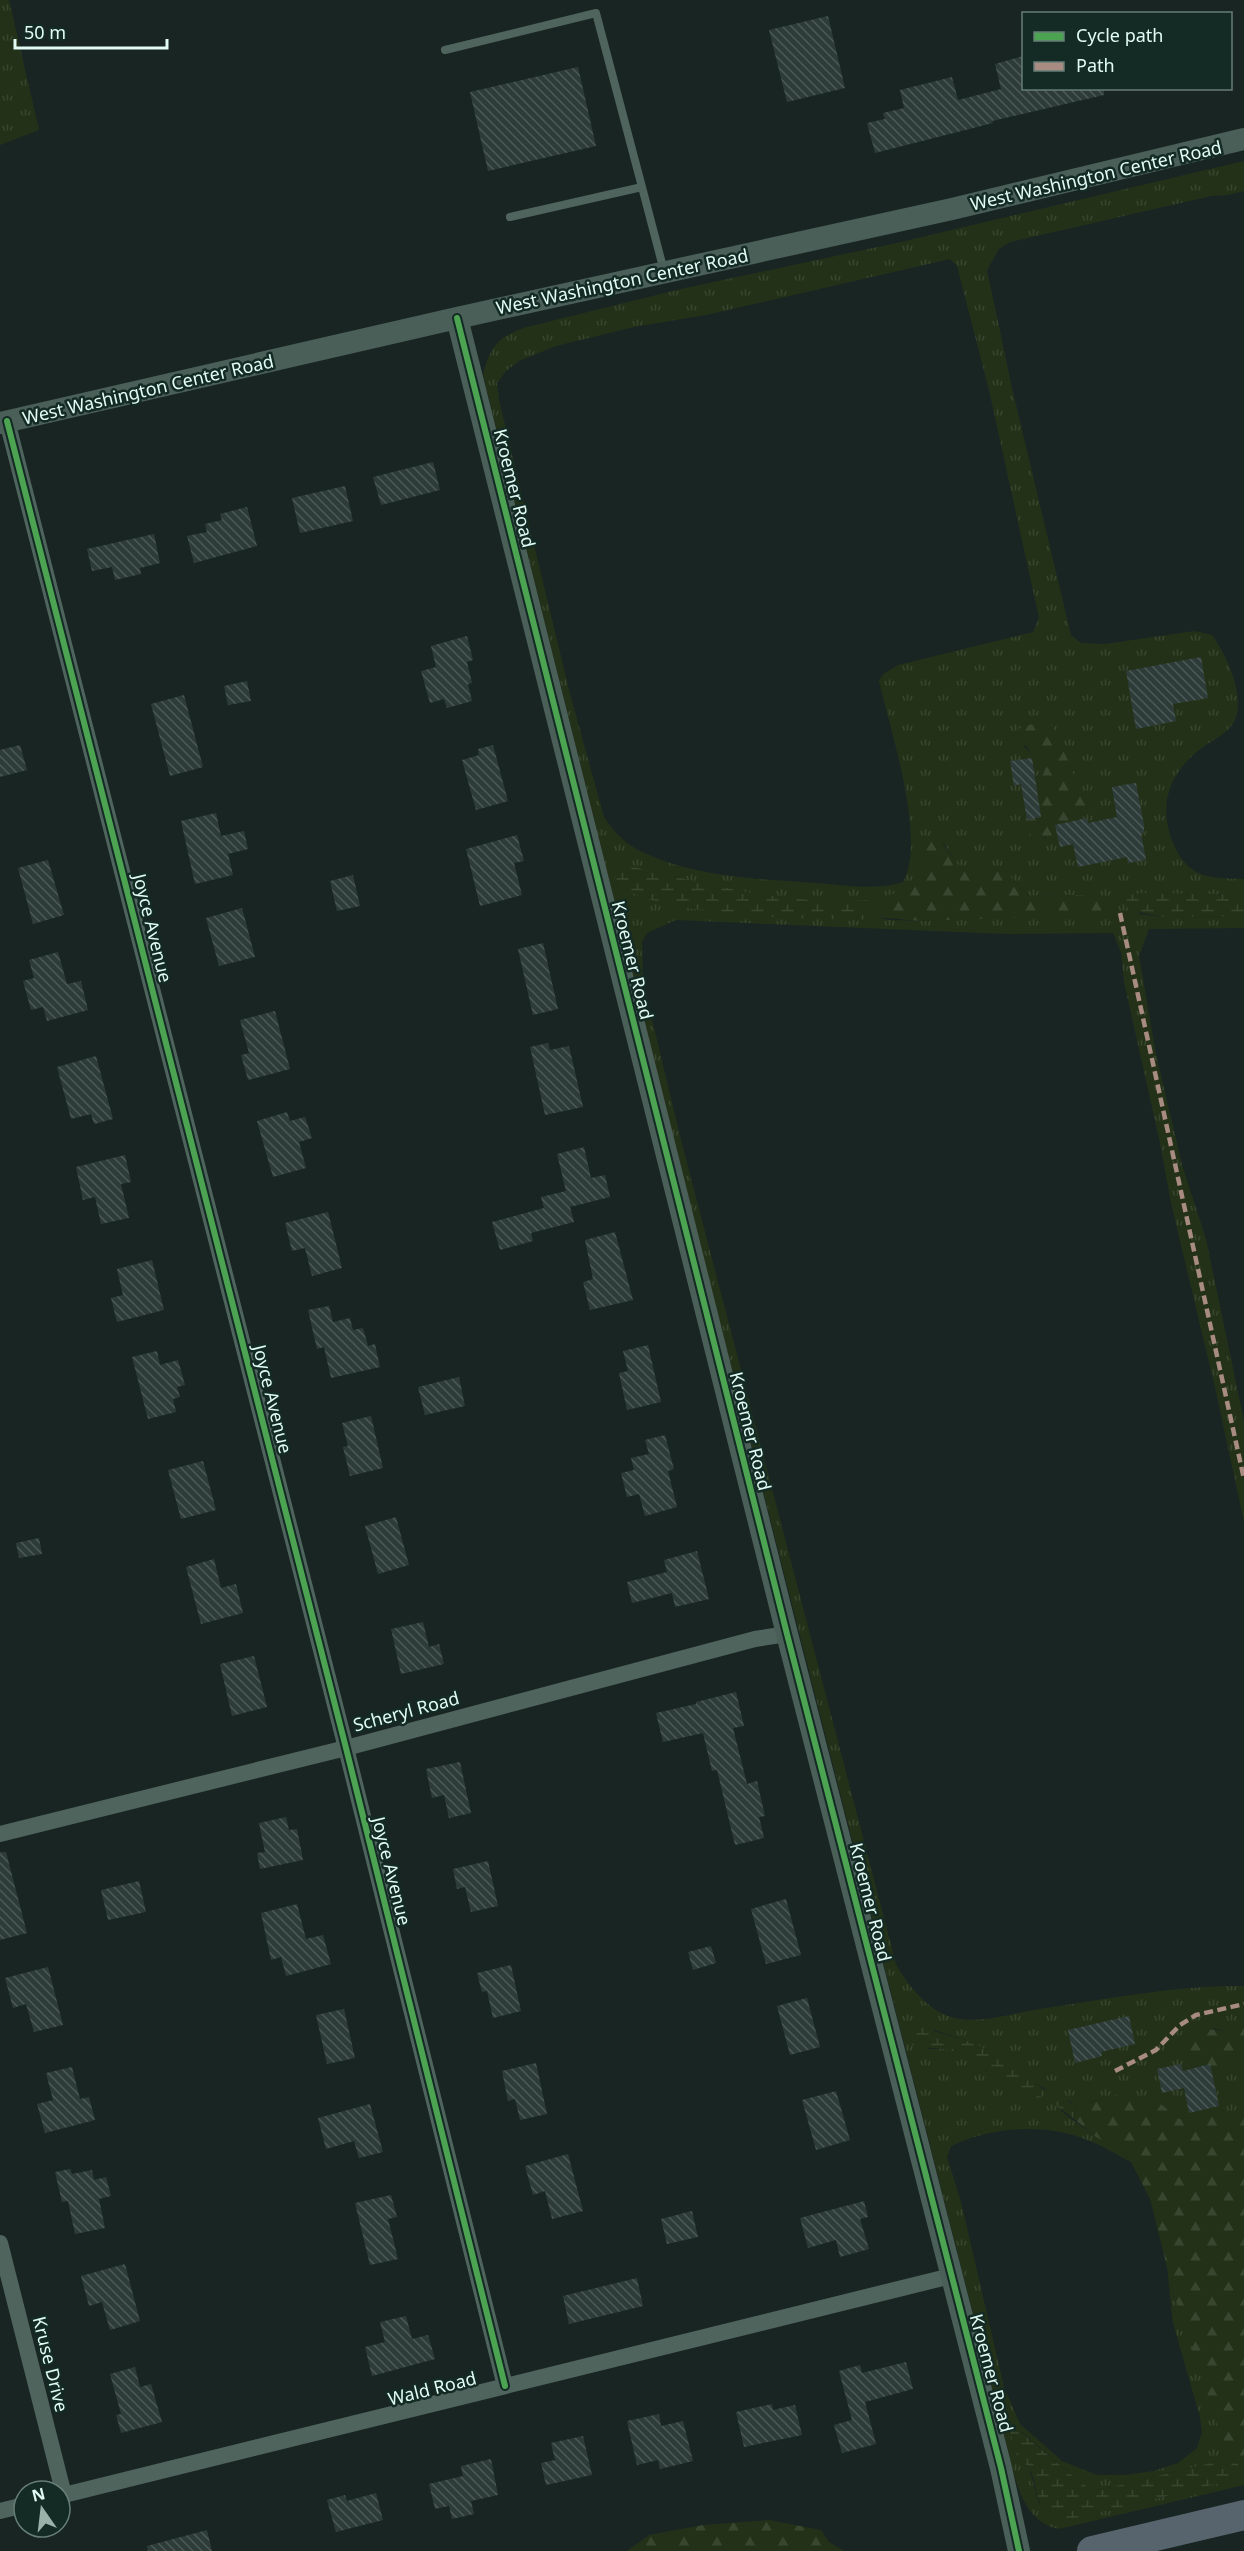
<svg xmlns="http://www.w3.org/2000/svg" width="1244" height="2551" font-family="'Noto Sans',sans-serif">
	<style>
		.grass { fill: url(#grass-tufts); fill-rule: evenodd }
		.forest { fill: url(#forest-firs) }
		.wetland { fill: url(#wetland-marsh) }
		.building { fill: url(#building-back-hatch) }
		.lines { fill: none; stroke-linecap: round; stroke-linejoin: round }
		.lane { stroke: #4f645c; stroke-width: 8 }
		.street { stroke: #4f645c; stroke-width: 16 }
		.secondary { stroke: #4a5f58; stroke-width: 22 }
		.highway { stroke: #57636d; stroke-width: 30 }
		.quiet { stroke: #a88b81; stroke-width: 4.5; stroke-dasharray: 9 4.5; stroke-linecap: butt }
		.cycleway-casing { stroke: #142a24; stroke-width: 10 }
		.cycleway { stroke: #4ca352; stroke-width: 6 }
		.labels { text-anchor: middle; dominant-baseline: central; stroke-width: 5; stroke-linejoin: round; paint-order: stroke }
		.street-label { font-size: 18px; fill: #e0fcf3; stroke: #142a24 }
	</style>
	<defs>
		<pattern id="grass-tufts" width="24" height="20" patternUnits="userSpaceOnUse" patternTransform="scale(1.5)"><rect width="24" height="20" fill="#233119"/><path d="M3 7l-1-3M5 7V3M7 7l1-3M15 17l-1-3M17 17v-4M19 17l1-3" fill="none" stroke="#384630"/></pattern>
		<pattern id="forest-firs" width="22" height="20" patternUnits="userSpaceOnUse" patternTransform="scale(1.5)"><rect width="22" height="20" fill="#233119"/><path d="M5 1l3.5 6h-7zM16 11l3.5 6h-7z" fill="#384630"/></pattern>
		<pattern id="wetland-marsh" width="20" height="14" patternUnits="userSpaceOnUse" patternTransform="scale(1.5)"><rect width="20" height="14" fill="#233119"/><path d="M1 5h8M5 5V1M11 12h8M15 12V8" fill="none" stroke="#384630"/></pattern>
		<pattern id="building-back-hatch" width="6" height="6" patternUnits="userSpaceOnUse" patternTransform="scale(1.5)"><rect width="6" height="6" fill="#2e3c39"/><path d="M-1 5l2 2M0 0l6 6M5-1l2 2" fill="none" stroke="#4c5956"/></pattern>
	</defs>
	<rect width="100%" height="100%" fill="#192522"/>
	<path class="grass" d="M0 0H9L39 130 0 145Z
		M1244 161V191L1228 195 1211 196 1010 242 999 249 987 270 1012 388 1071 635 1081 643 1105 644 1195 631 1212 635C1226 654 1244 693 1236 717 1231 732 1216 738 1203 747 1170 772 1157 803 1173 843 1188 879 1210 878 1244 879V895L1141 893 1139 914 1164 917 1244 916V928L1149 929 1139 956 1156 1054 1182 1165 1206 1239 1244 1421V1522L1217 1396 1171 1203 1160 1143 1124 982 1121 952 1113 933 1006 934 676 920 647 933 642 942 643 982 681 1140 896 1964C907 1985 930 2013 955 2018 985 2024 1011 2013 1040 2009 1108 1999 1176 1985 1244 1986V2022L1227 2032 1213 2028 1231 2061 1244 2056V2118L1233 2120 1207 2115 1179 2119 1157 2101 1117 2095 1077 2106 1068 2100 1061 2111 1096 2137 1121 2151 1131 2162C1116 2154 1101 2145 1085 2139 1042 2123 992 2127 951 2146L947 2157 961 2202 1004 2387 1020 2424 1062 2461 1097 2475H1124L1154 2471 1178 2463 1197 2448 1202 2433 1200 2417 1173 2323 1167 2267 1174 2295 1229 2454 1207 2464 1095 2491 1081 2483 1021 2431 1022 2460 1029 2468 1039 2503 1068 2520 1244 2477V2485L1059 2529C1018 2521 1014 2469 1004 2435L696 1228 483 375C490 346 499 336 527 327L681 289 901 242ZM950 259 957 266 989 390 1039 618 1033 632 898 665 883 674 879 681C890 728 927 841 903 882 876 891 844 885 816 883 756 879 691 877 636 849 622 841 613 830 604 817L570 694 499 400 497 383 506 371 519 361 556 346 634 327 706 315ZM1059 738 1068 765 1046 839 1033 835V792L1044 773 1037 758 1023 746ZM943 842 958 865 1005 872 1030 896 1079 895 1106 912 920 921 760 915 619 886 615 882V874L677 877 716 888 786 899 837 903 874 900 918 887ZM934 2030 975 2043 1023 2077 1047 2089 1024 2098 985 2070 970 2055 943 2049H927Z"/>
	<path class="forest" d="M1041 721 1052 725 1059 738 1087 809C1072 846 1008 850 1023 804 1025 798 1039 781 1044 773 1035 753 1025 750 1018 729Z
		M937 835 958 865 1006 872 1030 896C1056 897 1087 890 1111 903L1106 912 1083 915 920 921 876 917 871 911 874 900 918 886 922 839Z
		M1244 2022V2056L1231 2061 1223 2075 1204 2072 1187 2059 1186 2047C1200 2030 1205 2027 1227 2032Z
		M1117 2095 1157 2101 1179 2119 1207 2115 1233 2120 1244 2118V2467L1241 2468 1229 2454 1223 2441 1174 2295 1150 2199 1131 2162 1121 2151 1096 2137 1073 2118 1077 2106Z
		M769 2520 821 2530 829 2542 844 2551H627L649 2535 703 2525Z"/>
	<path class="wetland" d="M622 867H634C716 886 788 906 874 900L871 911 876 917 889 920C831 919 654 920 615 882V874Z
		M1141 893 1244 895V916L1164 917 1128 910 1126 900 1130 895Z
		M923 2028 975 2043 1050 2093 1032 2100 1024 2098 985 2070 970 2055 943 2049 913 2046 911 2043 912 2034 917 2029Z
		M1064 2099 1077 2106 1073 2118 1057 2106 1056 2102Z
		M1015 2427 1081 2483 1095 2491 1207 2464 1229 2454 1241 2468 1244 2467V2477L1068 2520C1033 2519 1041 2491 1029 2468 1027 2464 1022 2462 1019 2458 1014 2452 1012 2439 1010 2431Z"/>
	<path class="building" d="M828 16 845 88 787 102 769 30Z
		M1023 56V88H1104V95L992 121 993 123 875 153 867 123 885 119 883 113 904 108 900 90 952 77 958 100 1001 89 995 64Z
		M578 67 596 146 488 171 470 92Z
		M433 462 440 490 381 505 373 477Z
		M345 486 353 521 300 533 292 498Z
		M247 507 257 546 194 563 187 536 207 532 205 524 222 520 220 514Z
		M154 534 160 563 140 568 141 574 115 580 112 567 92 571 87 549Z
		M467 636 473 660 467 662 472 683 468 684 472 701 447 708 444 699 430 703 421 671 436 667 431 646Z
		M1201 657 1208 698 1173 704 1176 721 1136 729 1126 671Z
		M247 681 251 701 228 705 224 686Z
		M184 695 203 767 170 776 151 704Z
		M20 745 27 770 0 777V750Z
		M493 745 508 801 476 810 462 760 479 755 478 749Z
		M1032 758 1041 817 1027 820 1021 784 1014 786 1010 761Z
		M1136 783 1144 825V833H1141L1146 860 1128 863 1127 857 1078 867 1073 844 1060 847 1055 825 1087 818 1088 823 1117 817 1112 787Z
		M216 813 221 836 244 831 248 849 228 854 233 875 195 884 181 821Z
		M517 835 524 861 514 863 522 895 480 906 466 849Z
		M48 860 64 915 33 924 18 868Z
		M353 875 360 906 337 911 330 881Z
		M242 908 255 957 219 966 206 918Z
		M543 943 558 1009 533 1015 518 949Z
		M58 952 67 984 81 981 88 1010 47 1021 43 1007 31 1010 23 981 34 978 29 960Z
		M275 1011 290 1069 248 1080 241 1055 249 1053 240 1020Z
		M548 1043 550 1050 569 1046 583 1107 545 1115 530 1047Z
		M96 1056 113 1119 94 1124 91 1114 71 1119 57 1067Z
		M287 1112 290 1121 305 1117 312 1138 299 1142 306 1168 273 1177 257 1121Z
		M584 1147 591 1178 605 1175 610 1197 570 1207 574 1222 531 1233 533 1241 500 1250 492 1222 544 1208 541 1197 566 1191 557 1154Z
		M125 1155 131 1182 121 1184 129 1218 101 1224 95 1197 83 1200 76 1167Z
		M328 1212 342 1268 312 1276 305 1248 292 1251 285 1223Z
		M615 1232 633 1300 590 1310 583 1282 593 1279 585 1240Z
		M152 1260 164 1310 117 1322 111 1298 123 1295 117 1269Z
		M329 1306 333 1322 350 1318 353 1330 363 1328 368 1346 375 1344 380 1367 331 1378 324 1347 317 1349 308 1310Z
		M648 1345 661 1402 627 1410 619 1373 628 1371 623 1351Z
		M157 1351 160 1365 178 1360 185 1385 177 1387 180 1397 173 1399 176 1412 148 1419 132 1357Z
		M459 1377 465 1406 425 1415 418 1387Z
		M371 1416 383 1468 350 1476 343 1447 348 1446 342 1423Z
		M665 1435 674 1469 668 1471 677 1507 645 1516 639 1494 627 1497 621 1473 634 1470 631 1458 649 1454 645 1440Z
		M203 1461 216 1510 181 1519 168 1470Z
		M396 1517 409 1565 378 1574 365 1526Z
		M39 1538 42 1554 19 1558 16 1543Z
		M697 1551 709 1599 675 1607 672 1593 632 1603 627 1582 667 1572 664 1560Z
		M214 1559 221 1588 236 1584 243 1613 201 1624 186 1567Z
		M423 1622 429 1647 439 1644 444 1664 401 1674 391 1629Z
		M254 1656 267 1707 232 1716 220 1664Z
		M736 1692 744 1726 733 1728 747 1784 757 1781 765 1816 759 1817 764 1838 735 1845 717 1770 712 1771 703 1733 663 1742 656 1713 696 1704V1702Z
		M460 1762 471 1813 449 1818 444 1795 432 1798 426 1769Z
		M286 1817 289 1830 297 1829 303 1860 260 1869 257 1853 265 1852 259 1823Z
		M0 1852H6L27 1933 0 1940Z
		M488 1861 498 1906 471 1912 465 1887 457 1889 453 1869Z
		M139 1881 146 1912 108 1920 101 1890Z
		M786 1899 801 1955 766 1964 751 1909Z
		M297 1904 306 1939 323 1935 331 1964 286 1976 281 1957 271 1960 261 1913Z
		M711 1946 716 1963 693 1970 688 1952Z
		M511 1965 521 2011 493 2018 487 1991 482 1992 477 1973Z
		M48 1967 63 2025 34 2032 26 2004 13 2008 5 1978Z
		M807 1998 820 2047 790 2055 777 2006Z
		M344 2009 355 2058 327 2064 316 2015Z
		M1129 2016 1135 2044 1101 2052 1102 2056 1075 2063 1068 2030Z
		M536 2063 547 2114 520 2120 515 2099 508 2101 502 2071Z
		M1181 2064 1183 2071 1210 2064 1219 2106 1189 2113 1184 2088 1162 2093 1157 2069Z
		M72 2067 80 2099 89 2097 95 2120 45 2133 37 2104 53 2100 46 2073Z
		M836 2091 850 2140 816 2150 802 2100Z
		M370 2104 383 2152 359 2158 354 2141 326 2149 318 2118Z
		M568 2154 583 2211 552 2219 545 2191 533 2195 525 2166Z
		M70 2169 72 2174 92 2170 94 2180 106 2177 111 2196 99 2199 105 2228 75 2234 68 2201 62 2202 55 2172Z
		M391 2195 397 2217 388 2219 398 2259 370 2265 355 2203Z
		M864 2201 868 2217 860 2219 869 2249 840 2257 836 2240 808 2248 800 2218Z
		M692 2211 698 2237 667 2244 661 2219Z
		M125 2264 140 2321 110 2330 102 2302 89 2306 81 2276Z
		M637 2278 643 2306 569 2324 563 2296Z
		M406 2316 412 2339 428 2335 435 2359 372 2376 365 2347 385 2342 380 2322Z
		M906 2362 913 2389 865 2402 876 2444 842 2453 834 2425 852 2420 839 2371 860 2365 862 2373Z
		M135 2367 140 2387 151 2384 162 2422 121 2433 116 2415 121 2414 110 2374Z
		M772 2404 773 2410 795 2405 802 2435 744 2447 736 2412Z
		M659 2414 661 2426 683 2421 693 2461 660 2469 658 2460 637 2465 627 2421Z
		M583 2436 592 2475 546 2485 541 2463 555 2460 551 2443Z
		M491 2459 498 2495 471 2501 474 2514 452 2519 449 2506 435 2509 429 2484 463 2476 461 2466Z
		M376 2493 383 2520 336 2532 327 2500 345 2495 347 2501Z
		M207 2530 212 2551H148L147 2546Z"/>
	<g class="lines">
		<path class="lane" d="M445 50 596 13 642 187 510 217
			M642 187 664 271"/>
		<path class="street" d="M7 421 346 1748 505 2386
			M0 1834 346 1748 755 1639 787 1634
			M0 2243 64 2495
			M60 2496 951 2276
			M0 2511 24 2505"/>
		<path class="secondary" d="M457 318 787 1634 1001 2468 1019 2551
			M0 423 457 318 952 209 1244 139"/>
		<path class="highway" d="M1092 2551 1244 2515"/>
		<path class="quiet" d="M1120 913 1244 1479
			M1115 2071 1156 2050 1180 2025 1196 2015 1244 2004"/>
		<defs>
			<path id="cycleway" d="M457 318 787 1634 1001 2468 1019 2551
				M7 421 346 1748 505 2386"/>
		</defs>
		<use href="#cycleway" class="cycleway-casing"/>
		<use href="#cycleway" class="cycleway"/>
	</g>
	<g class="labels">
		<g class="street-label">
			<text transform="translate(1096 175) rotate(-13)">West Washington Center Road</text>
			<text transform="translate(622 281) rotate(-12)">West Washington Center Road</text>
			<text transform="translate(148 389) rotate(-13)">West Washington Center Road</text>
			<text transform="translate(515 488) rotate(76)">Kroemer Road</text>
			<text transform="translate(153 928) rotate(76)">Joyce Avenue</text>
			<text transform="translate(633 960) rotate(76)">Kroemer Road</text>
			<text transform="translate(273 1399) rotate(76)">Joyce Avenue</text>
			<text transform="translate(751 1431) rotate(76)">Kroemer Road</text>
			<text transform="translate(406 1711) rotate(-15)">Scheryl Road</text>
			<text transform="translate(392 1871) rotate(76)">Joyce Avenue</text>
			<text transform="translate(871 1902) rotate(76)">Kroemer Road</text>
			<text transform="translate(51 2364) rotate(76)">Kruse Drive</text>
			<text transform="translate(992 2373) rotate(75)">Kroemer Road</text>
			<text transform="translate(432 2388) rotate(-14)">Wald Road</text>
		</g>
	</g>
	<rect x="1022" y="12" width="210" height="78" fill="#142a24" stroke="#667e77" stroke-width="1.5"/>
	<rect x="1034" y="32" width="30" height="9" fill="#4ca352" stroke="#667e77" stroke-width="1.5"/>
	<text x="1076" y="42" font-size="18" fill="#e0fcf3">Cycle path</text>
	<rect x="1034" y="62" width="30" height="9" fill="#a88b81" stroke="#667e77" stroke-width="1.5"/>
	<text x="1076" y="72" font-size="18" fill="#e0fcf3">Path</text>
	<g transform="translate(42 2509) rotate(346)"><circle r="28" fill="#142a24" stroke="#667e77" stroke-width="1.5"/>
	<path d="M0-4.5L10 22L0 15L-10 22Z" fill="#9ab1aa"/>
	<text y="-9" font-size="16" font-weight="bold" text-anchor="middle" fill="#e0fcf3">N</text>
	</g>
	<path d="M15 39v9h152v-9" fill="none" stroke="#e0fcf3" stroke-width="3"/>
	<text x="24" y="39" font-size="18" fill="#e0fcf3" stroke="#142a24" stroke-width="4.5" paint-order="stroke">50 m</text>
</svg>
